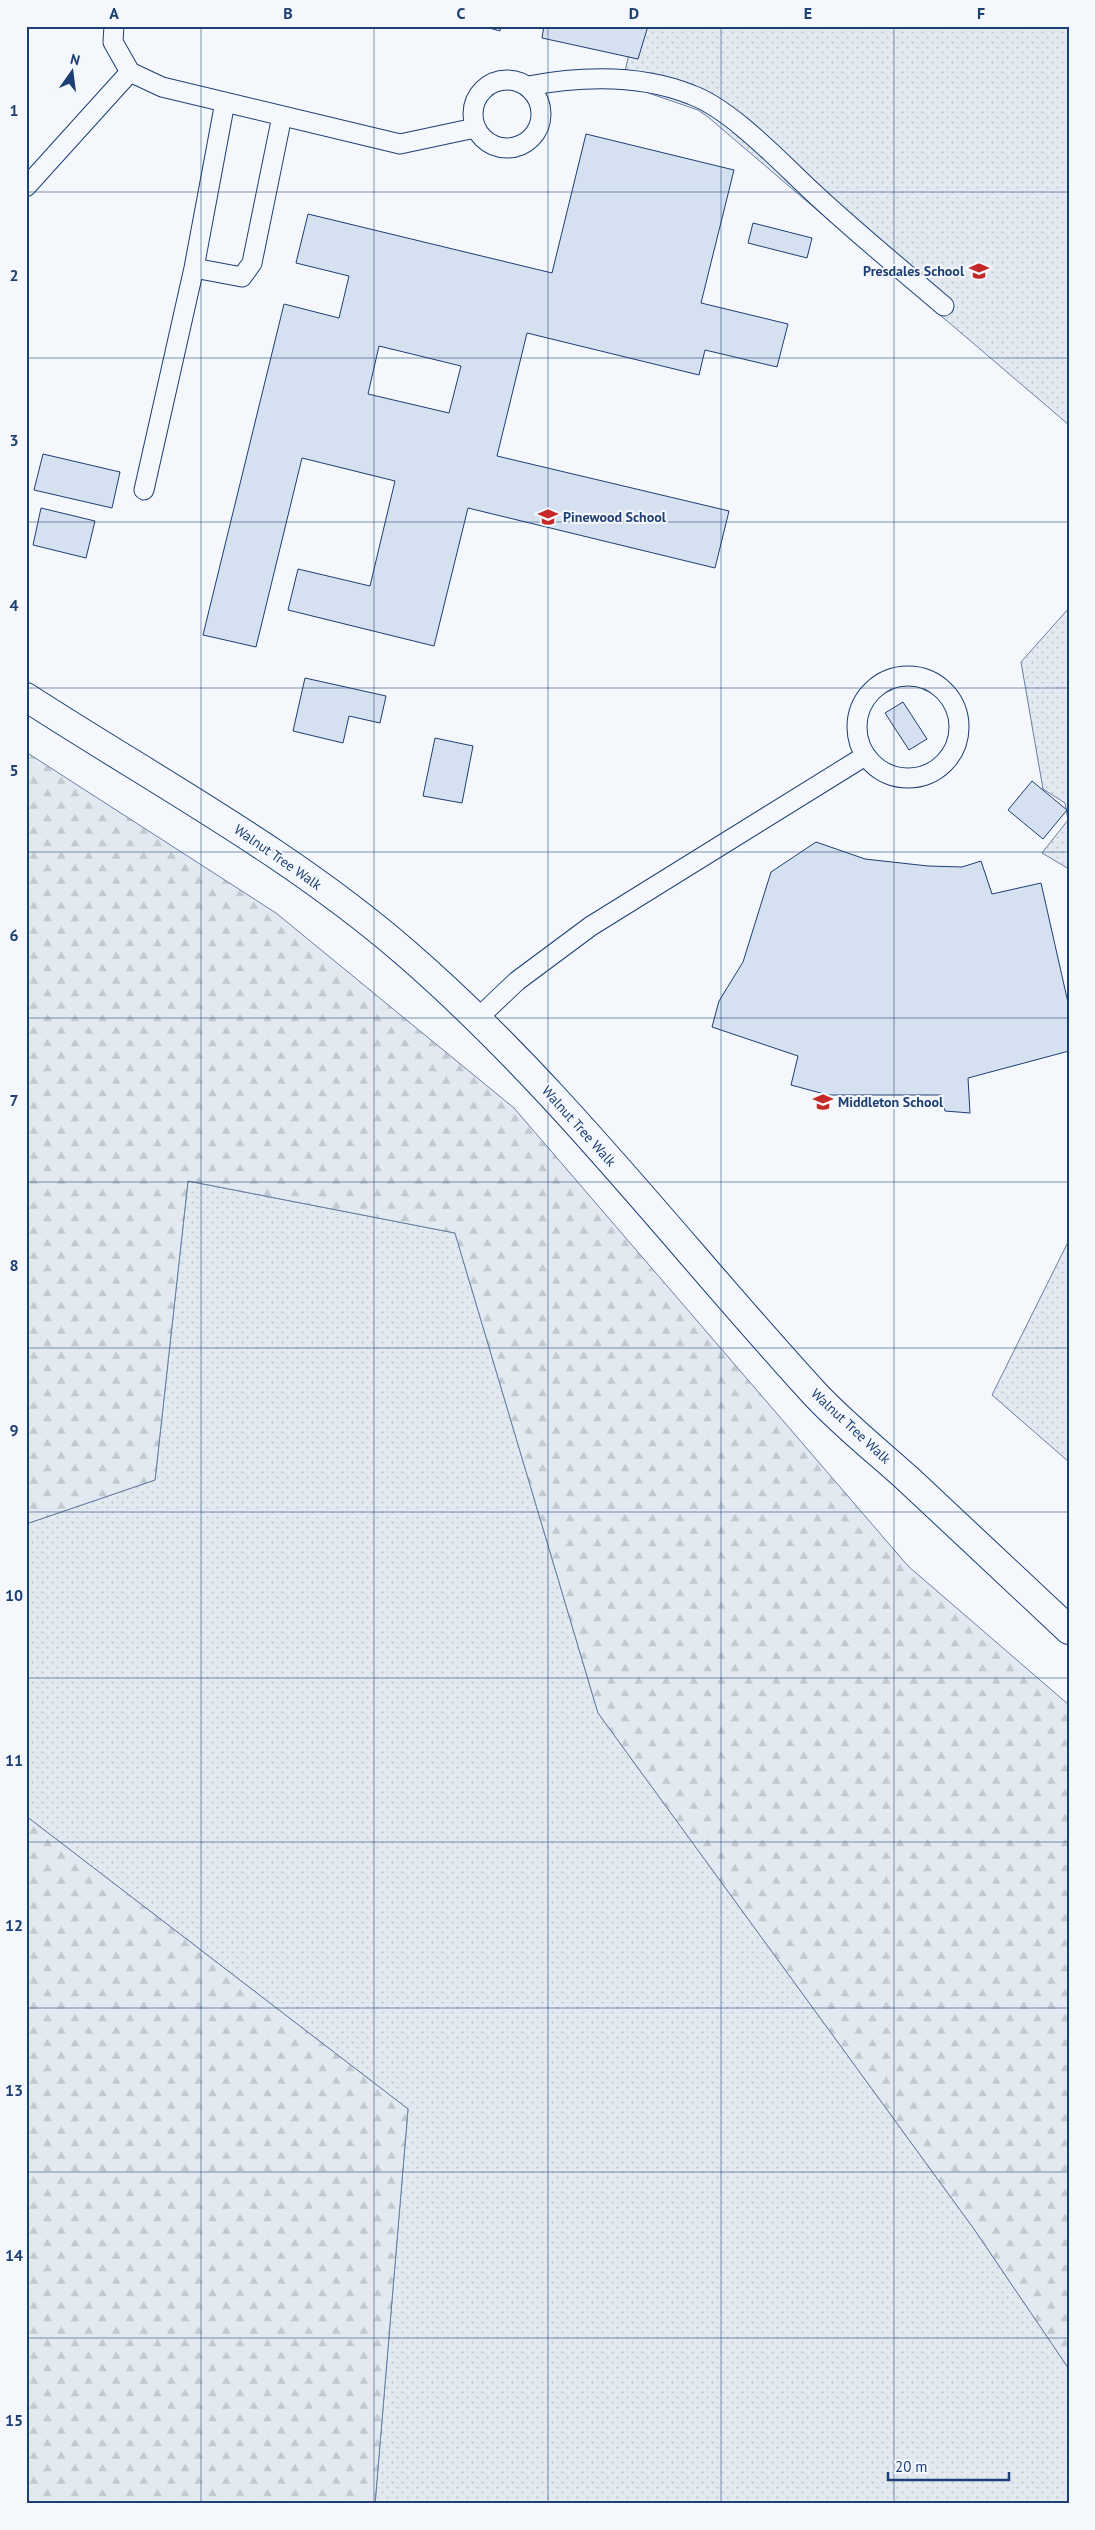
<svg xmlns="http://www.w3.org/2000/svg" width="1095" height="2530" font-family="'PT Sans',sans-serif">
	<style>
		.grass { fill: url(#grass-dots); stroke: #687fa3 }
		.forest { fill: url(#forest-firs); stroke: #687fa3 }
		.building { fill: #d5e0f0; stroke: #1d3f73; fill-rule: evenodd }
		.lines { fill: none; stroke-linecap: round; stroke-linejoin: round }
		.lane-casing { stroke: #1d3f73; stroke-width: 21 }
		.street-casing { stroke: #1d3f73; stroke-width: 30 }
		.lane { stroke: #f4f7fb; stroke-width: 19 }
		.street { stroke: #f4f7fb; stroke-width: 28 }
		.grid { fill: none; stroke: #1d3f73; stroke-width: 1; stroke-opacity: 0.55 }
		.labels { text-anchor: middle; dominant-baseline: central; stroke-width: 4; stroke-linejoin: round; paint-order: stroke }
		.poi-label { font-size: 14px; font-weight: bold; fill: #1d3f73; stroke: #f4f7fb; text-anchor: start }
		.street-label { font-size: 14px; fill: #1d3f73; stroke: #f4f7fb }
		.neatline { fill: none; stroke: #1d3f73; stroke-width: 2 }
		.grid-label { font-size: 16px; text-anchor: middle; font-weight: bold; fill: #1d3f73 }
	</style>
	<defs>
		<pattern id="grass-dots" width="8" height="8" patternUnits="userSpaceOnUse" patternTransform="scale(1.25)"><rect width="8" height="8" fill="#e3e9f0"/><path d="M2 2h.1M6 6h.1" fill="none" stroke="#c2c9d1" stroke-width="1.8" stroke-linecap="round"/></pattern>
		<pattern id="forest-firs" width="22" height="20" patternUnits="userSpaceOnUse" patternTransform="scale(1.25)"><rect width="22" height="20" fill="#e3e9f0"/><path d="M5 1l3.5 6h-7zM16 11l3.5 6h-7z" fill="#c2c9d1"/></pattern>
	</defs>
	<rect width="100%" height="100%" fill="#f4f7fb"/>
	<path class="grass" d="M606 26H1069V425L708 117 698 110 622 84 634 33Z
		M1069 608V869L1042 853 1068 820 1065 803 1043 789 1021 662Z
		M188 1181 455 1233 598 1713 974 2229 1069 2369V2504H375L408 2109 26 1816V1524L155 1480Z
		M1069 1240V1462L992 1395Z"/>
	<path class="forest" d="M26 752 276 913 514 1108 908 1566 1069 1705V2369L974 2229 598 1713 455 1233 188 1181 155 1480 26 1524Z
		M26 1816 408 2109 375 2504H26Z"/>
	<path class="building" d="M482 26H501L500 31Z
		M544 26H648L638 59 542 38Z
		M586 134 734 170 701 303 788 324 777 367 705 350 699 375 527 333 497 456 729 511 715 568 468 508 434 646 288 610 298 569 370 586 395 481 302 458 256 647 203 635 284 304 339 318 349 276 296 263 308 214 552 273ZM379 346 461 366 449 413 368 394Z
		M753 223 812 238 807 258 748 243Z
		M43 454 120 472 112 508 34 490Z
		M41 508 95 521 86 558 33 545Z
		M305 678 386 696 380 723 349 716 343 743 293 731Z
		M903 702 927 739 909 750 885 713Z
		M435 738 473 746 462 803 423 796Z
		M1032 781 1067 810 1043 839 1008 810Z
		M816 842 865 859 928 866 962 867 981 861 992 894 1041 883 1069 1007V1051L968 1078 970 1113 945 1111 941 1095H828L791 1085 798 1056 712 1027 719 1001 743 962 771 872Z"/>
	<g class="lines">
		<defs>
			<path id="lane" d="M114 26 113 42 130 72 162 87 400 144 475 128
				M473 114a34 34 0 1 1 68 0a34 34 0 1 1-68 0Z
				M528 86C582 76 640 74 692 95 733 110 785 167 818 197 859 235 902 270 944 306
				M26 187 130 72
				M194 268 242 277 252 263 282 116
				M144 490 194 268 225 102
				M857 727a51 51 0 1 1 102 0a51 51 0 1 1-102 0Z
				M478 1018 517 981 591 926 865 756"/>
			<path id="street" d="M26 697C154 780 291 853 407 954 558 1085 680 1247 815 1394 844 1425 878 1452 909 1480 962 1530 1016 1580 1069 1630"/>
		</defs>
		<use href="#lane" class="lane-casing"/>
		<use href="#street" class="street-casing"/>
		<use href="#lane" class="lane"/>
		<use href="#street" class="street"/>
	</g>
	<path class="grid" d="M201 26V2504M374 26V2504M548 26V2504M721 26V2504M894 26V2504M26 192H1069M26 358H1069M26 522H1069M26 688H1069M26 852H1069M26 1018H1069M26 1182H1069M26 1348H1069M26 1512H1069M26 1678H1069M26 1842H1069M26 2008H1069M26 2172H1069M26 2338H1069"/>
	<defs>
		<symbol id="school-bare" viewBox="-9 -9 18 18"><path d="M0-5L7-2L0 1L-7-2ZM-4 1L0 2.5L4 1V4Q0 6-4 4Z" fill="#c62828" stroke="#f4f7fb" stroke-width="2.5" paint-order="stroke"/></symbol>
	</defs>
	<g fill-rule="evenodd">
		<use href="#school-bare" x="965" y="257" width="28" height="28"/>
		<use href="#school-bare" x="534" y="503" width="28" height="28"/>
		<use href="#school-bare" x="809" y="1088" width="28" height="28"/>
	</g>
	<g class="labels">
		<g class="poi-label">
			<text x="964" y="271" text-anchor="end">Presdales School</text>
			<text x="563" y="517">Pinewood School</text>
			<text x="838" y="1102">Middleton School</text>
		</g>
		<g class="street-label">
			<text transform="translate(278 857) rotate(35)">Walnut Tree Walk</text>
			<text transform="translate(579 1126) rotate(48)">Walnut Tree Walk</text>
			<text transform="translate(851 1426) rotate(43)">Walnut Tree Walk</text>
		</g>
	</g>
	<rect width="1095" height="2530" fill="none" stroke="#f4f7fb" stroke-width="55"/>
	<g transform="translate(72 72) rotate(14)" stroke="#f4f7fb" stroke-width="4" paint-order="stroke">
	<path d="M0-4L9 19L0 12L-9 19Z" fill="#1d3f73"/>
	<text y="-8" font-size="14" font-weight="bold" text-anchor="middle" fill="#1d3f73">N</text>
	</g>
	<path d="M888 2472v8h121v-8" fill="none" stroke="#1d3f73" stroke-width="2.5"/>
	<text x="895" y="2472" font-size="15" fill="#1d3f73" stroke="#f4f7fb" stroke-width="4" paint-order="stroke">20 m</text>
	<rect x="28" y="28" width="1040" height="2474" class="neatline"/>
	<g class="grid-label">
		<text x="114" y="19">A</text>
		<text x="288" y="19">B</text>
		<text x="461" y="19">C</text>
		<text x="634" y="19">D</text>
		<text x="808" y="19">E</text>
		<text x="981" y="19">F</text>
		<text x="14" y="116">1</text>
		<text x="14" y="281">2</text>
		<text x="14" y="446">3</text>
		<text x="14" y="611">4</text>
		<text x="14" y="776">5</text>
		<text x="14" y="941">6</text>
		<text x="14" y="1106">7</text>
		<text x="14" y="1271">8</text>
		<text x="14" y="1436">9</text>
		<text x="14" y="1601">10</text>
		<text x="14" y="1766">11</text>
		<text x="14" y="1931">12</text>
		<text x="14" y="2096">13</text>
		<text x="14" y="2261">14</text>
		<text x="14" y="2426">15</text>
	</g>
</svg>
